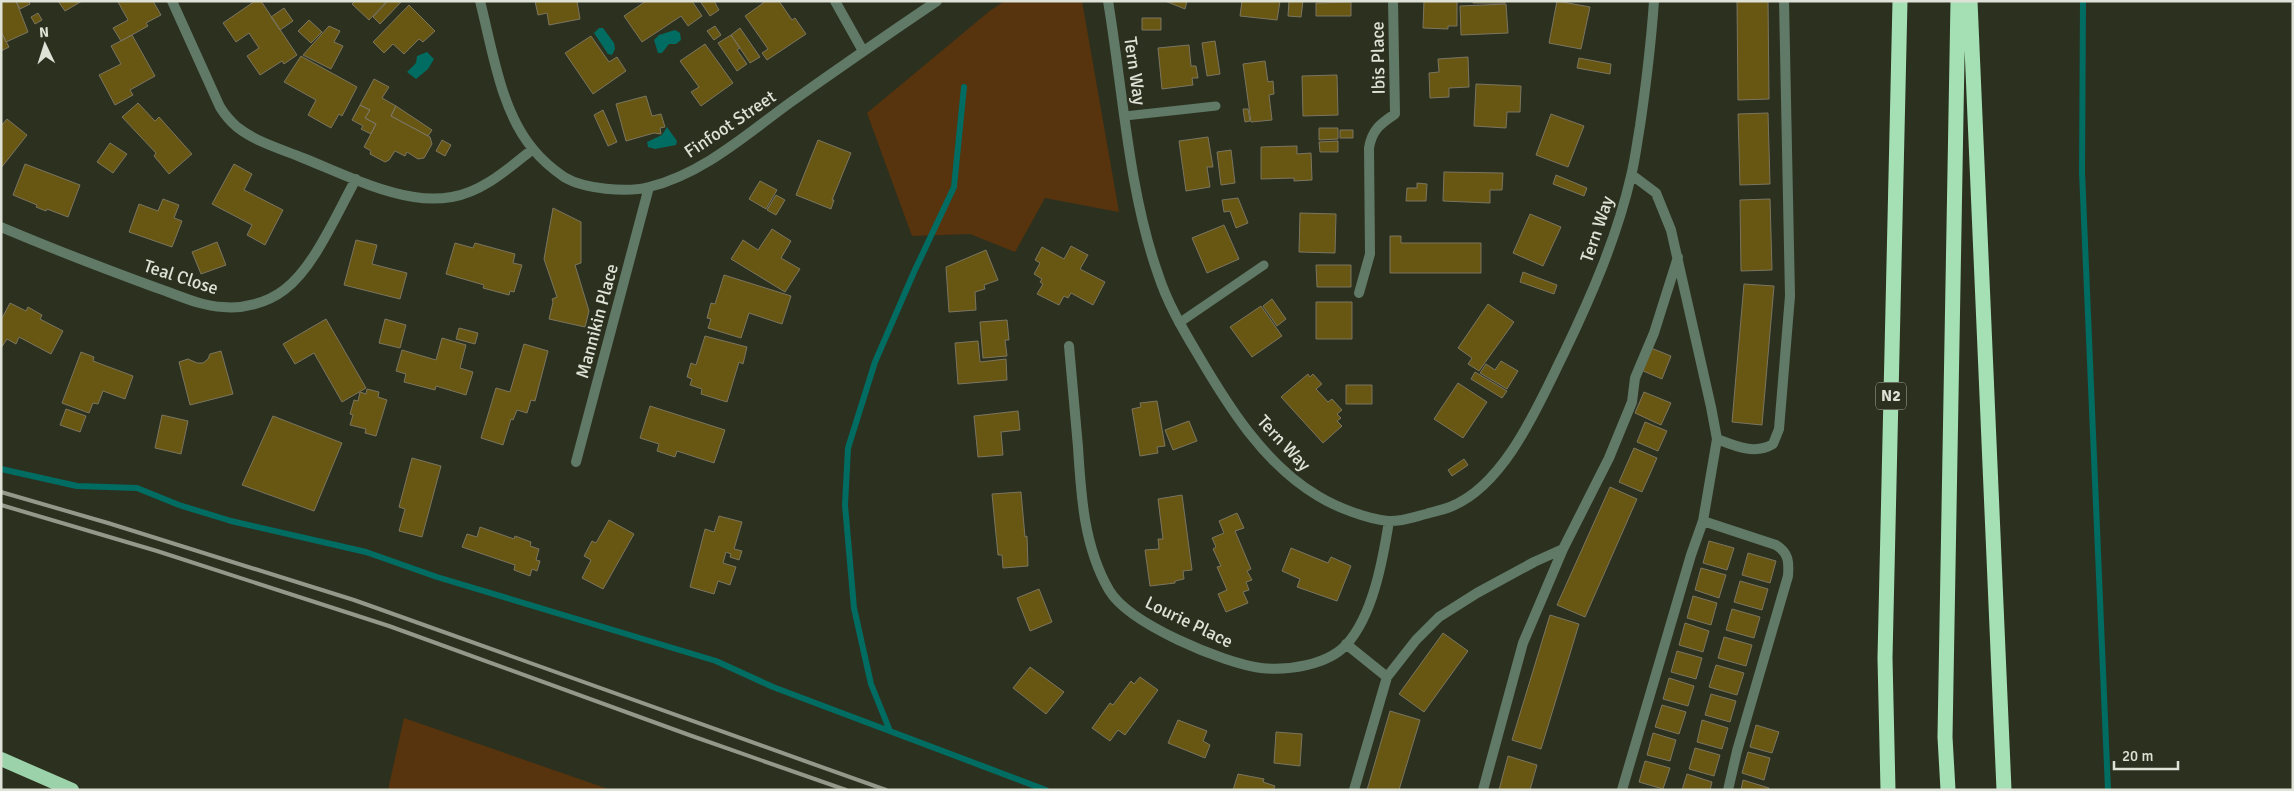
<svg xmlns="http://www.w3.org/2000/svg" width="2294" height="791" font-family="Signika,sans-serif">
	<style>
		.green { fill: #57330e }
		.water { fill: #016c61 }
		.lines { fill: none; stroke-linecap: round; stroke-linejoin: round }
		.stream { stroke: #016c61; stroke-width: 6 }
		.building { fill: #685613; stroke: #7b7560 }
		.service { stroke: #617967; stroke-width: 9 }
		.minor { stroke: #617967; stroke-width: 10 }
		.trunk { stroke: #9cd2aa; stroke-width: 14 }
		.motorway { stroke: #a5e0b5; stroke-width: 15 }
		.rail { stroke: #94988a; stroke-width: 4 }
		.labels { text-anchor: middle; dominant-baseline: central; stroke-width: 4.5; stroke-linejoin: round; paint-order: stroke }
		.shield { fill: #2c311f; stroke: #a9ada0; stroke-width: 1 }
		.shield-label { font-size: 16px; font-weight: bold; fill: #dee2d7 }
		.street-label { font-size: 18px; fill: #dee2d7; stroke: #2c311f }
	</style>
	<rect width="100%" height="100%" fill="#2c311f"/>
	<path class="green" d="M1005 1H1082L1119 212 1045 198 1015 252 970 234 912 236 867 113 991 10Z
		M404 718 611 790H388Z"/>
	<path class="water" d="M599 28H603L614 43 615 49 612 55 608 54 594 33Z
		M675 30 680 33 681 40 676 44H669L662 53H658L654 40 659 35Z
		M427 52 434 59 428 69 416 79 407 72 416 63 417 56Z
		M667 127 677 141 676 145 655 149 648 147 647 142 662 135Z"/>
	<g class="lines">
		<path class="stream" d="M2083 1 2082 172 2108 790
			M1 469 77 486 137 488 179 505 231 521 366 552 437 577 716 661 773 687 1046 790
			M890 731 871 684 854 608 845 505 848 448 875 362 914 272 954 187 964 87"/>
	</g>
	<path class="building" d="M1 1H16L28 32 6 42 1 31Z
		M16 1H29L30 4 20 9Z
		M58 1H82L65 11Z
		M120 1H153L161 15 146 23 148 26 121 41 113 28 128 20 118 2Z
		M255 1H261L297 55 284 64 282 61 260 75 247 56 259 48 249 33 236 42 223 23Z
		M355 1H387L369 20 352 4Z
		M388 1H402L380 24 373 17Z
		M535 1H577L580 19 549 25 547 13 538 15Z
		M646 1H692L702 16 688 26 681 16 642 42 624 16Z
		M700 1H714L719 10 710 16Z
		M766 1H779L792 20 795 18 806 34 767 60 762 53 768 49 745 16Z
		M1165 1H1187L1185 9Z
		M1242 1H1280L1277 20 1240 16Z
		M1289 1H1303L1301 17 1288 16Z
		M1424 1H1457V26H1448V29L1423 28Z
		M1473 1H1505V3H1473Z
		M1557 1 1590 7 1581 49 1549 43Z
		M1737 1H1768L1769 99 1738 100Z
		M1351 2V16H1316V3Z
		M1506 4 1508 33 1461 35 1460 6Z
		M409 5 435 31 423 42 419 39 404 54 393 44 384 53 373 42Z
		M284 8 293 21 280 30 271 17Z
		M38 13 42 20 35 24 31 17Z
		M1142 18H1161V30H1142Z
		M309 20 322 32 311 43 298 31Z
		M329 26 340 31 334 42 343 46 331 69 303 55Z
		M715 26 721 35 714 40 707 31Z
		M740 28 760 57 750 63 731 35Z
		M1 32 9 47 1 51Z
		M132 35 155 76 130 90 133 95 115 105 99 75 121 64 111 46Z
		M731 35 740 48 737 50 747 64 737 71 718 43Z
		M591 36 609 62 617 57 626 71 593 94 565 53Z
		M1215 41 1220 74 1207 76 1202 43Z
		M705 44 733 83 701 106 691 92 699 87 680 61Z
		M1189 45 1191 66H1196L1198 78H1192L1193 85 1162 89 1158 48Z
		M301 56 357 87 342 116 339 114 331 128 308 115 316 100 284 82Z
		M1468 57 1469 87 1449 88V97L1430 98 1429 73 1439 72 1438 59Z
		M1579 58 1611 64 1610 74 1577 68Z
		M1265 61 1268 82 1273 81 1274 94 1269 95 1272 120 1251 122 1243 64Z
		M1337 75 1338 115 1303 116 1302 76Z
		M374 79 389 87 382 98 396 106 391 116 430 137 432 144 424 158 418 159 407 152 405 156 395 151 389 160 385 162 370 154 371 151 364 147 376 124 365 118 370 110 360 105Z
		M1476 84 1521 86 1520 112H1507L1506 128 1474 126Z
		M646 96 652 116 661 114 665 127 660 128 661 134 654 133 626 141 616 104Z
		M138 103 155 121 159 117 192 154 169 174 154 156 156 153 122 117Z
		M360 105 370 110 365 118 376 124 371 134 361 129 363 126 352 120Z
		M396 106 432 130 428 136 391 116Z
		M1243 109H1248L1250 121 1245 122Z
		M603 110 617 142 608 146 594 115Z
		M1768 113 1770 184 1740 185 1738 114Z
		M1551 114 1584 126 1568 167 1536 155Z
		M7 119 27 135 1 168V126Z
		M1319 128H1338V139L1319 140Z
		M1340 130H1353V138H1340Z
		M1208 137 1213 167H1207L1210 187 1186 191 1179 141Z
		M442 140 451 145 445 156 436 151Z
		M818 140 851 153 832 200H834L831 209 796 195Z
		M1338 141V152H1320L1319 142Z
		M110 143 127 154 113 173 97 162Z
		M1297 146V154L1311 153 1312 180 1294 181V178L1261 179V147Z
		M1231 150 1235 183 1221 185 1217 152Z
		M25 164 80 185 68 217 47 209 46 211 36 207 37 205 13 195Z
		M234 164 252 174 244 190 283 210 265 245 247 235 252 225 212 204Z
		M1444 172 1503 173 1502 190H1490V203L1443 201Z
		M1556 175 1587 188 1584 196 1553 184Z
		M760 181 777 190 766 209 749 199Z
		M1417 183 1427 184 1426 201H1406L1407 188H1417Z
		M776 195 785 200 776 215 767 210Z
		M1238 198 1248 223 1236 228 1230 211 1224 212 1222 200Z
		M163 199 179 205 174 218 182 221 172 247 129 232 139 204 158 211Z
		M1770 199 1772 270 1741 271 1740 200Z
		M553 208 581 222V263L575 265 589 311 585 327 549 319 553 302 552 299 557 297 544 259Z
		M1300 213 1336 214 1335 253 1299 252Z
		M1530 214 1561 227 1543 266 1513 253Z
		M1224 225 1239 259 1207 273 1192 238Z
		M772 229 791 241 781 258 800 269 785 292 731 259 743 240 758 250Z
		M1390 236H1401V243H1481V273H1390Z
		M356 240 377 245 372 264 407 273 400 299 344 285Z
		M217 242 226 265 201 274 192 252Z
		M455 243 473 248 475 243 515 254 513 263 522 265 514 292 510 291 509 295 483 288 484 285 446 274Z
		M1071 246 1088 255 1080 269 1105 282 1093 305 1071 293 1068 298 1064 296 1059 305 1037 294 1043 284 1040 282 1042 279 1034 274 1040 263 1035 260 1042 247 1064 259Z
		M986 250 998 280 984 285 985 289 975 292 976 310 949 312 946 267Z
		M1316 265H1351V287H1317Z
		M1523 272 1557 285 1554 294 1520 282Z
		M724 275 791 296 782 324 749 313 741 338 708 328 711 319 707 318 711 303 715 304Z
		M1744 284 1774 286 1762 425 1732 422Z
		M1272 299 1286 319 1277 326 1263 306Z
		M1316 302H1352V339H1316Z
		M10 303 26 311 28 307 42 315 40 319 63 331 51 354 19 337 16 344 7 339 1 348V320Z
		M1488 304 1514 322 1479 371 1468 364 1472 358 1458 348Z
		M1261 306 1282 336 1252 357 1230 327Z
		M326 319 366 388 342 402 314 353 295 364 283 344Z
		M385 319 406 325 400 348 379 343Z
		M1007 320 1009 340H1005L1007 356 983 358 980 322Z
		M459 328 478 333 475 344 456 339Z
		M705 336 747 347 743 364 739 362 727 402 701 394 702 389 690 385 692 379 687 377 691 363 696 365Z
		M442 338 466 345 460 368 473 372 466 395 436 386 435 390 404 382 406 374 396 371 402 350 436 360Z
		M978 341 980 362 1006 359 1007 380 958 384 955 343Z
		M524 344 548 351 535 401 531 400 527 413 517 410 513 420 511 419 503 445 481 438 496 388 510 392Z
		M1651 348 1671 356 1662 379 1641 370Z
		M221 351 233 394 190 405 179 362 188 359 197 363H203L208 359 210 354Z
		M81 352 94 357 93 361 133 376 125 399 103 391 98 404 93 403 89 413 62 403Z
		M1501 361 1518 371 1507 389 1480 373 1486 364 1495 370Z
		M1475 372 1507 391 1502 398 1471 379Z
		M1308 374 1310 377 1313 374 1322 384 1316 389 1328 402 1332 399 1342 410 1337 414 1341 418 1337 421 1342 426 1323 443 1281 397Z
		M1458 383 1487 402 1463 438 1434 419Z
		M1346 385H1372V404H1346Z
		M367 389 379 392 378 397 387 400 376 436 365 433 366 429 350 425 353 415 350 414 354 400 358 401 360 392 366 394Z
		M1644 392 1671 403 1661 425 1635 413Z
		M1157 401 1165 446 1157 447 1158 453 1140 456 1132 409 1141 407 1140 403Z
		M650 406 725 430 714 463 677 451 675 457 657 451 659 444 640 438Z
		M66 409 86 416 80 432 60 425Z
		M1018 411 1020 430 1001 432 1003 455 978 457 974 416Z
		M162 415 188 421 181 454 155 448Z
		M273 416 342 443 314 511 242 485Z
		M1189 421 1197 441 1173 450 1165 430Z
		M1645 422 1667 431 1658 451 1637 442Z
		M1634 448 1657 458 1642 492 1619 482Z
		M412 458 441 466 422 537 399 531 405 509 399 507Z
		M1464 459 1468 465 1452 476 1448 470Z
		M1610 487 1637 499 1585 617 1557 605Z
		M1021 492 1025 537 1027 536 1028 566 1003 568 1002 555H998L992 494Z
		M1182 495 1192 570 1183 571 1184 579 1175 581V583L1150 586 1145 550 1159 549 1158 539H1163L1158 499Z
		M1237 513 1244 528 1235 531 1251 569 1247 571 1252 580 1246 582 1249 590 1243 592 1248 603 1226 612 1218 594 1227 590 1217 567 1221 566 1213 549 1216 547 1212 538 1224 533 1219 521Z
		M719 516 742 522 734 549 742 551 739 560 730 557 731 554 726 552 723 563 736 567 730 585 718 581 714 594 690 587 705 529 714 532Z
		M609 520 634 534 603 589 582 578 591 560 584 556 592 541 596 543Z
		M480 527 514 539 515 536 531 542 530 546 539 549 536 560 540 561 537 571 532 569 530 576 514 570 515 565 462 547 467 534 477 537Z
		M1709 541 1734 548 1727 570 1703 563Z
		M1291 548 1328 563 1331 557 1351 566 1337 601 1297 587 1300 579 1282 571Z
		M1748 553 1776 561 1770 583 1742 575Z
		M1701 568 1726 575 1719 598 1695 590Z
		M1740 581 1768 589 1762 610 1734 602Z
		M1039 589 1052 622 1030 631 1017 598Z
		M1693 596 1717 603 1711 625 1687 618Z
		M1732 609 1760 617 1754 638 1726 630Z
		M1550 615 1579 624 1541 749 1512 740Z
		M1685 623 1709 631 1703 652 1679 645Z
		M1443 633 1468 651 1424 712 1399 694Z
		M1724 637 1752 645 1746 666 1718 658Z
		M1677 651 1702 658 1696 679 1671 672Z
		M1716 665 1744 673 1737 695 1709 687Z
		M1030 667 1064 692 1046 714 1013 688Z
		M1140 677 1158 690 1125 735 1118 730 1110 741 1092 728 1110 703 1113 705 1131 681 1134 684Z
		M1669 678 1694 686 1688 706 1663 699Z
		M1711 694 1736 701 1730 722 1705 715Z
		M1662 705 1686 712 1679 734 1655 727Z
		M1390 711 1420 720 1399 790H1367Z
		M1178 720 1207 731 1203 741 1210 745 1205 758 1168 743Z
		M1702 720 1728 728 1722 749 1697 742Z
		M1756 725 1779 732 1772 753 1750 747Z
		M1276 732 1302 734 1300 766 1274 763Z
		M1653 733 1676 740 1670 761 1647 755Z
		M1695 748 1720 755 1714 776 1689 769Z
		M1748 752 1770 758 1764 780 1742 773Z
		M1508 756 1537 765 1530 790H1499Z
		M1645 761 1670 768 1663 789 1639 782Z
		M1238 774 1264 779 1263 782 1275 786 1273 790H1233Z
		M1687 774 1712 782 1710 790H1682Z
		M1743 780 1769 788 1768 790H1741Z"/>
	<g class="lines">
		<path class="service" d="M1125 116 1216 106
			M1179 323 1264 265"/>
		<path class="minor" d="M172 1 220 107C225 115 230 121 237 127 256 142 281 149 303 158 338 172 376 191 414 197 426 199 440 199 452 197 483 192 509 168 533 149
			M480 1C492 48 501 112 533 149 541 159 554 170 564 177 584 189 627 193 649 187 703 174 748 133 791 102 839 68 888 34 937 1
			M835 1 863 51
			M1108 1C1123 90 1128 189 1158 274 1167 302 1182 328 1197 353 1228 406 1264 464 1318 496 1336 507 1367 519 1388 521 1400 522 1414 517 1426 514 1433 512 1442 510 1450 507 1506 485 1539 403 1564 353 1591 297 1617 237 1631 176 1635 160 1637 143 1640 126 1646 85 1651 44 1654 1
			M1632 175 1656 193 1671 230 1711 407 1717 439 1703 521 1776 545C1789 553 1789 562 1788 576L1737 751 1728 790
			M1 227C53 249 105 269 157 288 178 295 200 306 223 307 243 309 267 303 284 290 314 268 337 213 356 179
			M1359 293 1370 254 1369 148C1372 130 1380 124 1395 114L1393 1
			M1069 346C1072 380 1075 413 1078 447 1081 496 1084 547 1109 590 1129 624 1223 663 1261 668 1288 671 1327 665 1346 645 1373 616 1383 559 1389 521
			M1717 439C1735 446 1755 455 1773 444L1779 429 1790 296 1784 1
			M576 462 649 187
			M1346 644 1387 677 1416 640 1439 617 1477 593 1534 562 1563 549 1609 458 1632 402 1635 378 1654 333 1678 257
			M1354 790 1387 677
			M1483 790 1523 643 1563 549
			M1622 790 1691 555 1703 521"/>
		<path class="trunk" d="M1 759 72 790"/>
		<path class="motorway" d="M1970 1 2004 790
			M1888 790 1885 658 1900 1
			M1948 790 1945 737 1958 1"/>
		<path class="rail" d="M1 492 108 523 354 600 886 790
			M1 505 157 551 389 626 692 736 846 790"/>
	</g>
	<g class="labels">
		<rect class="shield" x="1876" y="382.5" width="30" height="27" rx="4"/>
		<g class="shield-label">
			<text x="1891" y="396">N2</text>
		</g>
		<g class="street-label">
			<text transform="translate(1378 58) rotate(-91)">Ibis Place</text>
			<text transform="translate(1135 71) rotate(82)">Tern Way</text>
			<text transform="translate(730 124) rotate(-34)">Finfoot Street</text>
			<text transform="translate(1597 229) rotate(-71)">Tern Way</text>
			<text transform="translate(181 277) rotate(18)">Teal Close</text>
			<text transform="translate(597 321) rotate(-75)">Mannikin Place</text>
			<text transform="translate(1284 443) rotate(47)">Tern Way</text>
			<text transform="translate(1189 622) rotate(26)">Lourie Place</text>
		</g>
	</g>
	<rect width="2294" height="791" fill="none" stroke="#dee2d7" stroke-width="5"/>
	<g transform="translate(45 45) rotate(356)" stroke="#2c311f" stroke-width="4" paint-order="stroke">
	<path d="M0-4L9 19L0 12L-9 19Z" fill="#dee2d7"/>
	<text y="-8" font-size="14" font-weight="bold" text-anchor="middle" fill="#dee2d7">N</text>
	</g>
	<path d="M2114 761v8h64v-8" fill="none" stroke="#dee2d7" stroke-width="2.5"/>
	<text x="2122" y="761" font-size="15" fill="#dee2d7" stroke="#2c311f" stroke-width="4" paint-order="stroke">20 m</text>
</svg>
